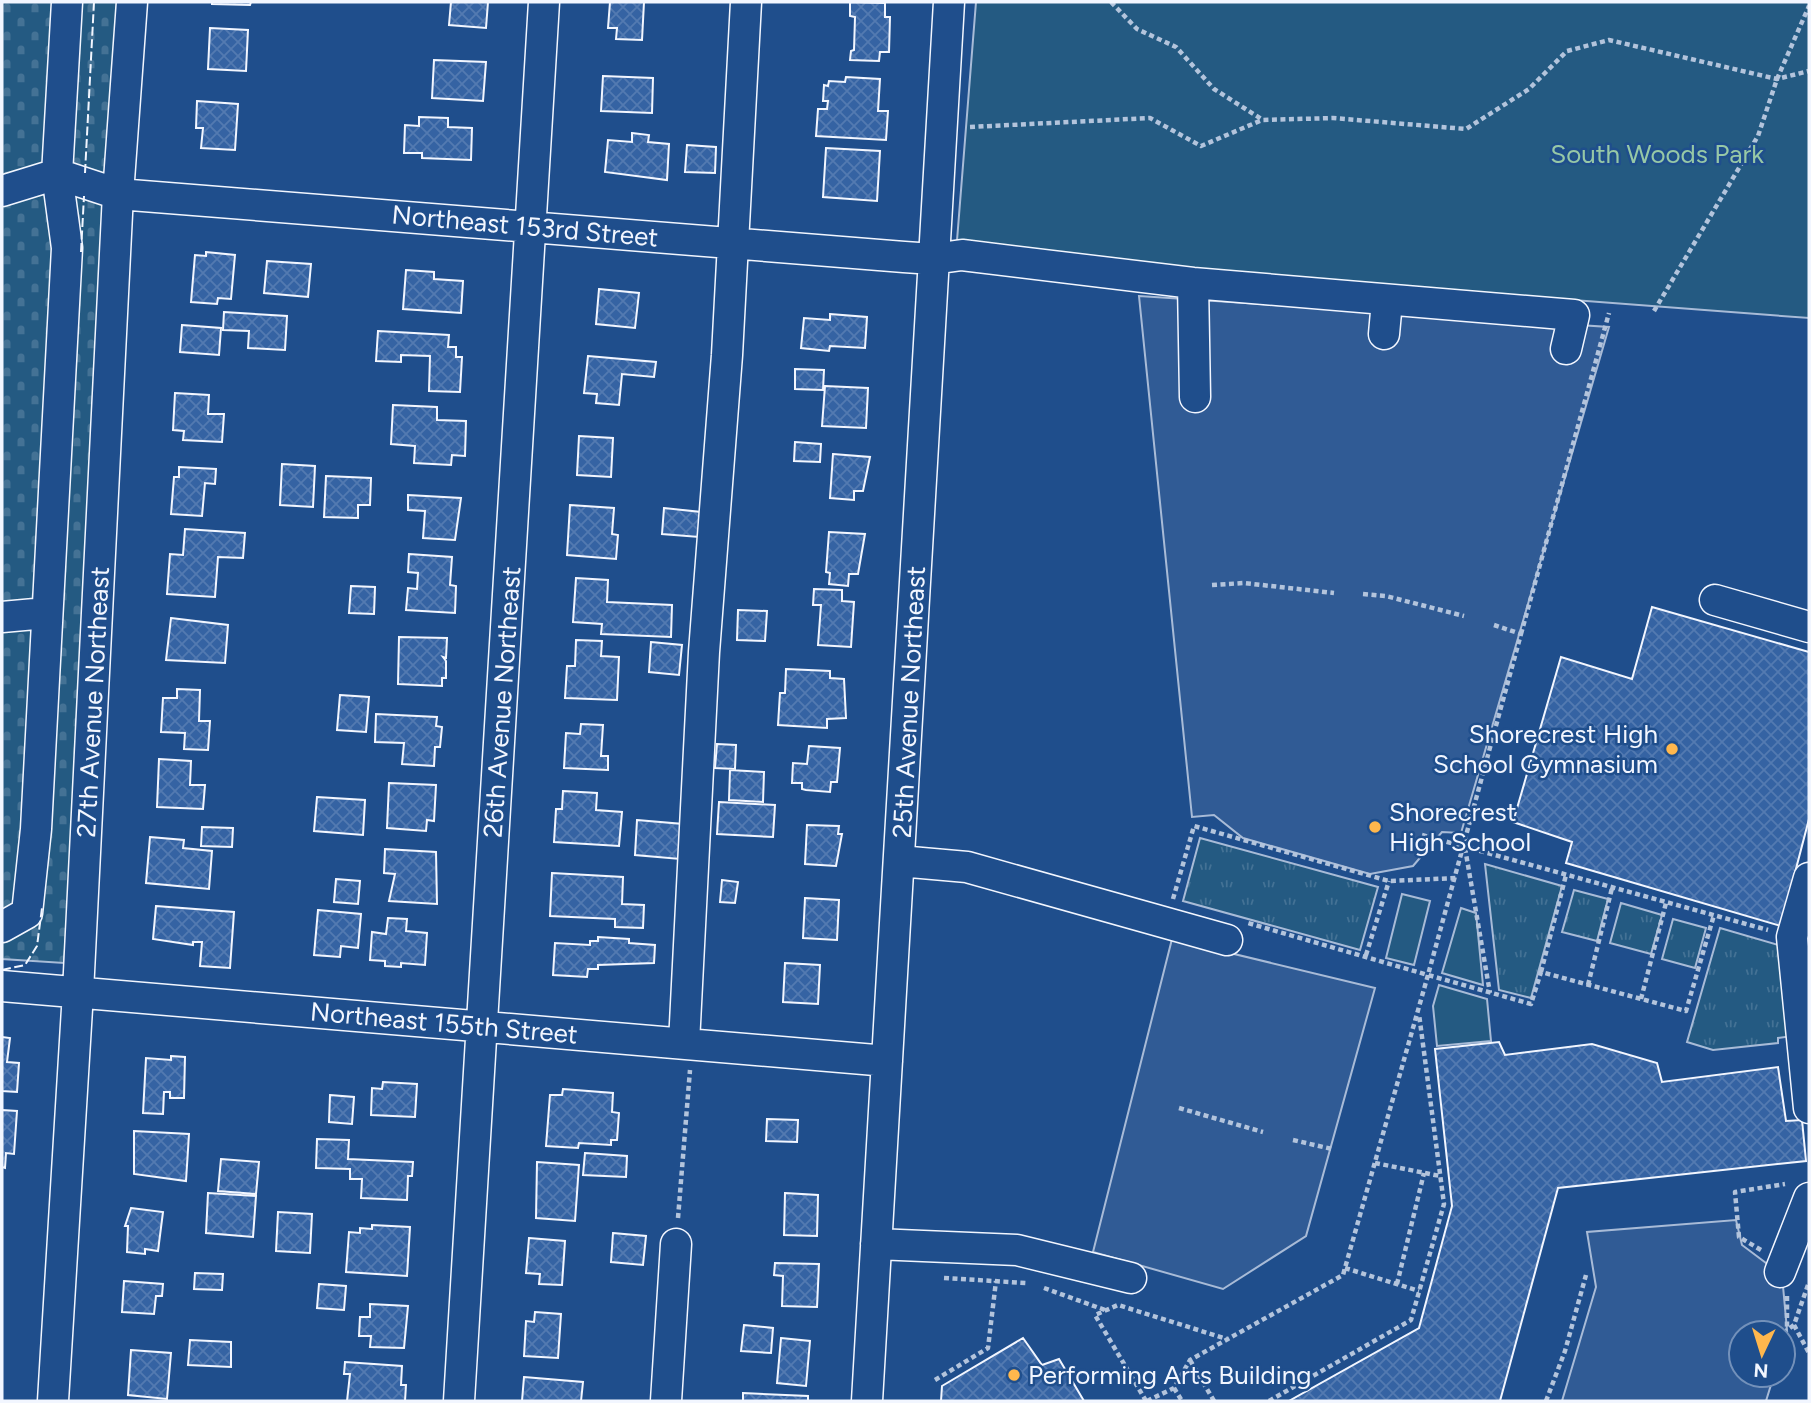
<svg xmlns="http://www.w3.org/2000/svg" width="1811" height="1403" font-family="Figtree,sans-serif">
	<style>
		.grass { fill: url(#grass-tufts); stroke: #a8bbd7; stroke-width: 2 }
		.cemetery { fill: url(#cemetery-stones); stroke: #a8bbd7; stroke-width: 2 }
		.green { fill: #245a82; stroke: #a8bbd7; stroke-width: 2 }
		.parking { fill: #305b95; stroke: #a8bbd7; stroke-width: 2 }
		.building { fill: url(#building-cross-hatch); stroke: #f2f6ff; stroke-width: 2 }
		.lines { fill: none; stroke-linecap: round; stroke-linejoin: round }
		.minor-casing { stroke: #f2f6ff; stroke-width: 33 }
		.path { stroke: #b3c4dc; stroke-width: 4.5; stroke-dasharray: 5 3.5; stroke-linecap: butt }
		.minor { stroke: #1f4e8c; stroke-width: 30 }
		.fence { stroke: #f2f6ff; stroke-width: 2; stroke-dasharray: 9 3.5; stroke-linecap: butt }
		.poi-dot { fill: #ffb74d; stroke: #1f4e8c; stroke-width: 2.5 }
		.labels { text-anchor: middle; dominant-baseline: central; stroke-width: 5; stroke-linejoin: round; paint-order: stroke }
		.park-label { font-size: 26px; fill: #97c8a6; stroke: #1f4e8c }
		.street-label { font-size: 26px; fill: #f2f6ff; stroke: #1f4e8c }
		.poi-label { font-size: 26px; fill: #f2f6ff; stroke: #1f4e8c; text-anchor: start }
	</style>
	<defs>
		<pattern id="grass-tufts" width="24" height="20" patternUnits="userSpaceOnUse" patternTransform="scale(1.75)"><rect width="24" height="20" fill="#245a82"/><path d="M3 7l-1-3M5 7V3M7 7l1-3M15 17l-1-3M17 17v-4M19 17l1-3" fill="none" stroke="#447295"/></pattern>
		<pattern id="cemetery-stones" width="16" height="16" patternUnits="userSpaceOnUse" patternTransform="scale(1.75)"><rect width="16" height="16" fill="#245a82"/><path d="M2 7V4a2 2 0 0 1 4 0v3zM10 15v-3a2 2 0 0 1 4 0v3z" fill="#447295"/></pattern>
		<pattern id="building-cross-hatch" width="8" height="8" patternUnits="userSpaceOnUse" patternTransform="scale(1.75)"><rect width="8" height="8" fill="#3563a3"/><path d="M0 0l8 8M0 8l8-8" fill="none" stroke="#537ab1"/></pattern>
	</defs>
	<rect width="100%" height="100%" fill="#1f4e8c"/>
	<path class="grass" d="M1200 838 1378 887 1360 950 1183 901Z
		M1485 864 1562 886 1531 998 1499 990Z
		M1574 890 1608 899 1597 941 1562 932Z
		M1621 903 1662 915 1651 954 1610 943Z
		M1673 919 1706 928 1695 968 1662 959Z
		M1720 928 1782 946 1793 1036 1778 1038V1043L1713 1050 1687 1042Z"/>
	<path class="cemetery" d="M2 2H131L64 963 2 959Z"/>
	<path class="green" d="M976 2H1809V318L956 253Z
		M1402 894 1430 901 1414 965 1386 958Z
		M1461 908 1476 913 1483 985 1442 973Z
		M1439 985 1487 999 1491 1041 1437 1046 1433 1006Z"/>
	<path class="parking" d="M1139 296 1609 327 1461 833 1442 832 1413 866 1370 874 1243 838 1214 815 1192 817Z
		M1172 939 1375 988 1306 1236 1223 1289 1093 1252Z
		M1736 1220 1742 1245 1782 1275 1787 1330 1783 1343V1333H1741V1375H1774L1766 1401H1562L1596 1287 1587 1232Z"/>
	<path class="building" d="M212 2H251L250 5 212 4Z
		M451 2H488L486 28 449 25Z
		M610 2H644L642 40 616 39 617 28H608Z
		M850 2 885 3V17H890L889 52H880L879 61 850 60 851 51 854 50 855 17 850 16Z
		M210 28 248 30 246 71 208 69Z
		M434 60 486 62 483 101 432 98Z
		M603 76 653 78 652 113 601 111Z
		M846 77 880 79 878 111H888L886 140 816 136 818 109H827L828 101H823L824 85 828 86 829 81 845 82Z
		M197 101 238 104 235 150 201 148 203 128H196Z
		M419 117 448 118V127L472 128 471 160 422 158V153H404L405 125 419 126Z
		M632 133 649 135 648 142 669 144 667 180 605 172 608 140 632 142Z
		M687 145 716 147 715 173 685 172Z
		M826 148 880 151 877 201 823 197Z
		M206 252 235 255 231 299 218 298 217 304 191 302 195 255 206 256Z
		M267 261 311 264 308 297 264 293Z
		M406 270 434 272V279L463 281 461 313 403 309Z
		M599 289 639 293 635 328 596 324Z
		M224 312 287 316 285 350 248 348 249 331 223 330Z
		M830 314 867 317 865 348 830 346 829 351 801 348 804 318 830 320Z
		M182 325 221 328 219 355 180 352Z
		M378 331 449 335 448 347H456V357H462L460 392 429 391 430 356 401 355V362L376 361Z
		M588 356 656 362 654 377 622 374 619 405 596 403 597 394 584 393Z
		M795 369 824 370 823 390 795 389Z
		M825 386 868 388 866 428 822 426Z
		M175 393 209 395 208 414H224L222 442 183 440 184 431 173 430Z
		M393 405 437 407V420L466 421 465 456 452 455 451 465 414 463 415 446 391 444Z
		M579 436 613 438 611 477 577 475Z
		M795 442 821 444 820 462 794 461Z
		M833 454 870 457 863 491H854V500L830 498Z
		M282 464 315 466 313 507 280 505Z
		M179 467 216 469 215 484 205 483 202 516 171 514 174 477H179Z
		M326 476 371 478 370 505H358V518L324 517Z
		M408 495 461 498 455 540 423 538 425 511 408 510Z
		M570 505 614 508 612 534 618 535 616 559 567 555Z
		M664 508 701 512 699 537 662 534Z
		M185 529 245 533 243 558 218 557 215 597 167 594 170 554 183 555Z
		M829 532 865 534 858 574H849L848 586 829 584 830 573 826 572Z
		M409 554 452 557 450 585 456 586 455 613 406 610 408 588 417 589 418 573 408 572Z
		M576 578 608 580 607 602 672 605 671 637 601 634 602 624 573 622Z
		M351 586 375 587 374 614 349 613Z
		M814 589 842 590V601L854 602 851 647 818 645 821 605H813Z
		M1652 607 1809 652V819L1781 926 1566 863 1572 842 1513 822 1561 657 1632 679Z
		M738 610 767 611 765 641 737 640Z
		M171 618 228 625 225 663 166 660Z
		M399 637 447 638 446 658 443 657 446 661V678H442V686L398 684Z
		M576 640 602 641 601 656 619 657 617 700 565 698 567 666H575Z
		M651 642 682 645 679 675 649 672Z
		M786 669 830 671V678L844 679 846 718 827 719V728L778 725 780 693H785Z
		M177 689 200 690 199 721H210L208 750 184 749 185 733 161 732 163 698H177Z
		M340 695 369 697 366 732 337 730Z
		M376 714 437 717 436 726 442 727 440 747H435L434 766 402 764 404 743 375 742Z
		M581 724 603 725 601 756H608V770L564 768 566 733 580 734Z
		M717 744 736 745 735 769 715 768Z
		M809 746 840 748 837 782H831L830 792 806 790 802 789V783H792L793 763 807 764Z
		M159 759 191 761 190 785H205L203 809 157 807Z
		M730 770 764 772 763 802 729 800Z
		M389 783 436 785 434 821 427 820 426 831 387 828Z
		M563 791 597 793 596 810 622 812 619 846 554 842 556 809H562Z
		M317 797 365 800 363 835 314 831Z
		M719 802 775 805 773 837 717 834Z
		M637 820 683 824 680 859 635 855Z
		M807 825 839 826 838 834H842L836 866 805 864Z
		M202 827 233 828 232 847 201 846Z
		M150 837 184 840 183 848 212 851 209 889 146 883Z
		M385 849 436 852 437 904 389 901 395 874 384 873Z
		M552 873 623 877 622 904 644 905 643 928 615 927V919L550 916Z
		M336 879 360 881 358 904 334 902Z
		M722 880 738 882 735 903 720 902Z
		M805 898 839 900 837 940 803 938Z
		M156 906 234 912 230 968 200 966 202 942H193V945L153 939Z
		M318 910 361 914 358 948 341 946 340 957 314 955Z
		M388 918 407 919 406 931 427 933 425 965 401 963V967L385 966V961L370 960 372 932 386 934Z
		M598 937 629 939V943L655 945 654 963 598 965V969H588L587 977 553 975 555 943 590 945V941H598Z
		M785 963 820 965 818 1004 783 1002Z
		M2 1037 10 1038 7 1062 19 1063 17 1092 2 1091Z
		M1499 1042 1505 1055 1592 1044 1657 1063 1662 1082 1778 1067 1786 1121 1802 1120 1806 1161 1558 1188 1500 1401H1289L1419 1328 1452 1206 1435 1049Z
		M171 1056 185 1057 184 1098H170V1092H164L163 1114 143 1113 146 1058 171 1060Z
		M383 1082 417 1084 415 1117 371 1115 372 1088 382 1089Z
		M563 1089 613 1093 612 1112 619 1113 617 1140H611V1145L579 1143 578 1148 546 1146 550 1095H562Z
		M330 1095 354 1097 352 1124 329 1122Z
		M2 1110 17 1111 14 1154 6 1153 5 1168 2 1167Z
		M767 1119 798 1120 797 1142 766 1141Z
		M134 1131 189 1134 186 1181 134 1174Z
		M317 1139 349 1140 348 1159 413 1162 412 1176H408L407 1200 361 1198 362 1179H350V1169L316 1168Z
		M585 1153 627 1156 626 1177 583 1175Z
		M221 1159 259 1162 256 1194 218 1191Z
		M537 1162 579 1165 575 1221 536 1218Z
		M208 1193 256 1196 253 1237 206 1233Z
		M785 1193 818 1195 817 1236 784 1235Z
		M131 1208 163 1212 158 1251 145 1249V1254L127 1252 128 1226H125Z
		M278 1212 312 1214 310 1253 276 1251Z
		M372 1225 410 1227 407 1276 346 1272 349 1232 360 1233V1228L372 1229Z
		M613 1233 646 1236 643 1265 611 1262Z
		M529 1238 565 1241 562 1285 539 1284 540 1274 526 1273Z
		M775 1263 819 1264 817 1307 782 1306 783 1276 774 1275Z
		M195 1273 223 1274 222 1290 194 1289Z
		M124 1281 163 1284 162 1296H156L154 1314 122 1312Z
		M319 1284 346 1286 344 1310 317 1308Z
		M370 1304 408 1306 404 1348 370 1347 371 1336H359L360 1317H370Z
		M535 1312 561 1314 558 1358 524 1356 526 1321 534 1322Z
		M744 1325 773 1328 771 1353 741 1351Z
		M781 1338 810 1341 806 1386 777 1383Z
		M1023 1338 1042 1365 1059 1359 1084 1401H941L942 1386Z
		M190 1340 231 1342V1367L188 1365Z
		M131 1350 171 1353 167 1399 128 1395Z
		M345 1362 402 1366 401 1385H406L405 1401H347L350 1374H344Z
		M524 1377 583 1382 581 1401H522Z
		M743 1393 808 1396V1401H743Z"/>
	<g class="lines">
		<defs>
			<path id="minor" d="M67 2 57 174 118 194 904 257 933 259 962 255 1193 283 1574 315 1566 349
				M2 191 57 174 67 248 36 829 27 913 2 927
				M1193 283 1195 397
				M1384 334 1387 301
				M1715 600 1809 627
				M2 617 46 613
				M899 861 967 867 1227 940
				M1809 878 1792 937 1809 1108
				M2 986 887 1061
				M684 1043 704 652 727 355 746 2
				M876 1244 1017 1250 1131 1278
				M1780 1272 1809 1198
				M53 1401 78 992 118 194 132 2
				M459 1401 544 2
				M666 1401 676 1244
				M867 1401 949 2"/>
		</defs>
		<use href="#minor" class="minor-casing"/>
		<path class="path" d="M1111 2 1137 29 1176 47 1214 89 1263 120 1333 118 1466 129 1529 89 1567 51 1609 40 1777 79 1809 71
			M970 127 1150 118 1201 146 1262 120
			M1654 311 1758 136 1777 79 1809 6
			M1212 585 1244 583 1334 593
			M1363 594 1386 596 1464 616
			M1494 625 1521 634 1428 975 1531 1004 1541 972 1686 1011 1714 915
			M1521 634 1609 313
			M1422 835 1768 930
			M1465 848 1490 993
			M1173 899 1194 826 1389 881 1456 878
			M1366 955 1389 881
			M1541 972 1566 875
			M1588 985 1612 888
			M1641 999 1666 903
			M1179 1108 1263 1132
			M1293 1140 1332 1149
			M1375 1163 1440 1176
			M678 1218 690 1070
			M1761 1250 1739 1237 1735 1192 1785 1184
			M1345 1268 1419 1291
			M944 1278 1026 1283
			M1397 1284 1424 1173
			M1044 1288 1105 1310
			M1787 1296V1330
			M1794 1325 1809 1353
			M1783 1333 1794 1325 1809 1282
			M1190 1360 1214 1401
			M935 1380 988 1348 996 1281
			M1174 1388 1182 1401
			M1146 1401 1095 1315 1118 1305 1227 1339
			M1147 1401 1174 1388 1190 1360 1343 1275 1428 975 1248 923
			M1269 1401 1411 1320 1444 1204 1419 1014
			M1546 1401 1565 1351 1586 1275"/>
		<use href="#minor" class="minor"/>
		<path class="fence" d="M85 173 94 2
			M81 252 84 196
			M2 970 25 965 37 946 42 908"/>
	</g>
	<g class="poi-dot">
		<circle cx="1672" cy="749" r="7"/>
		<circle cx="1375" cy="827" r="7"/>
		<circle cx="1014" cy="1375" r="7"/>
	</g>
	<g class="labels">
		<g class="park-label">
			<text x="1657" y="154">South Woods Park</text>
		</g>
		<g class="street-label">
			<text transform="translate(525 226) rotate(5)">Northeast 153rd Street</text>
			<text transform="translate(93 702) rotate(-87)">27th Avenue Northeast</text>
			<text transform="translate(502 702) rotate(-86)">26th Avenue Northeast</text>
			<text transform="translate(909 702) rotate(-87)">25th Avenue Northeast</text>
			<text transform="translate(444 1023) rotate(5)">Northeast 155th Street</text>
		</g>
		<g class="poi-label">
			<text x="1658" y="734" text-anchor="end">Shorecrest High<tspan x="1658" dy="30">School Gymnasium</tspan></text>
			<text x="1389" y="812">Shorecrest<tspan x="1389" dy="30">High School</tspan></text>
			<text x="1028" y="1375">Performing Arts Building</text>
		</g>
	</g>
	<rect width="1811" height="1403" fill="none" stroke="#f2f6ff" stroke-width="7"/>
	<g transform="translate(1762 1354) rotate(184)"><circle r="33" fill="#1f4e8c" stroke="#7391ba" stroke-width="2"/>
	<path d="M0-5L12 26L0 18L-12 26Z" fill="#ffb74d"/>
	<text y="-10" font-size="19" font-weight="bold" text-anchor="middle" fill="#f2f6ff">N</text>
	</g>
</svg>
